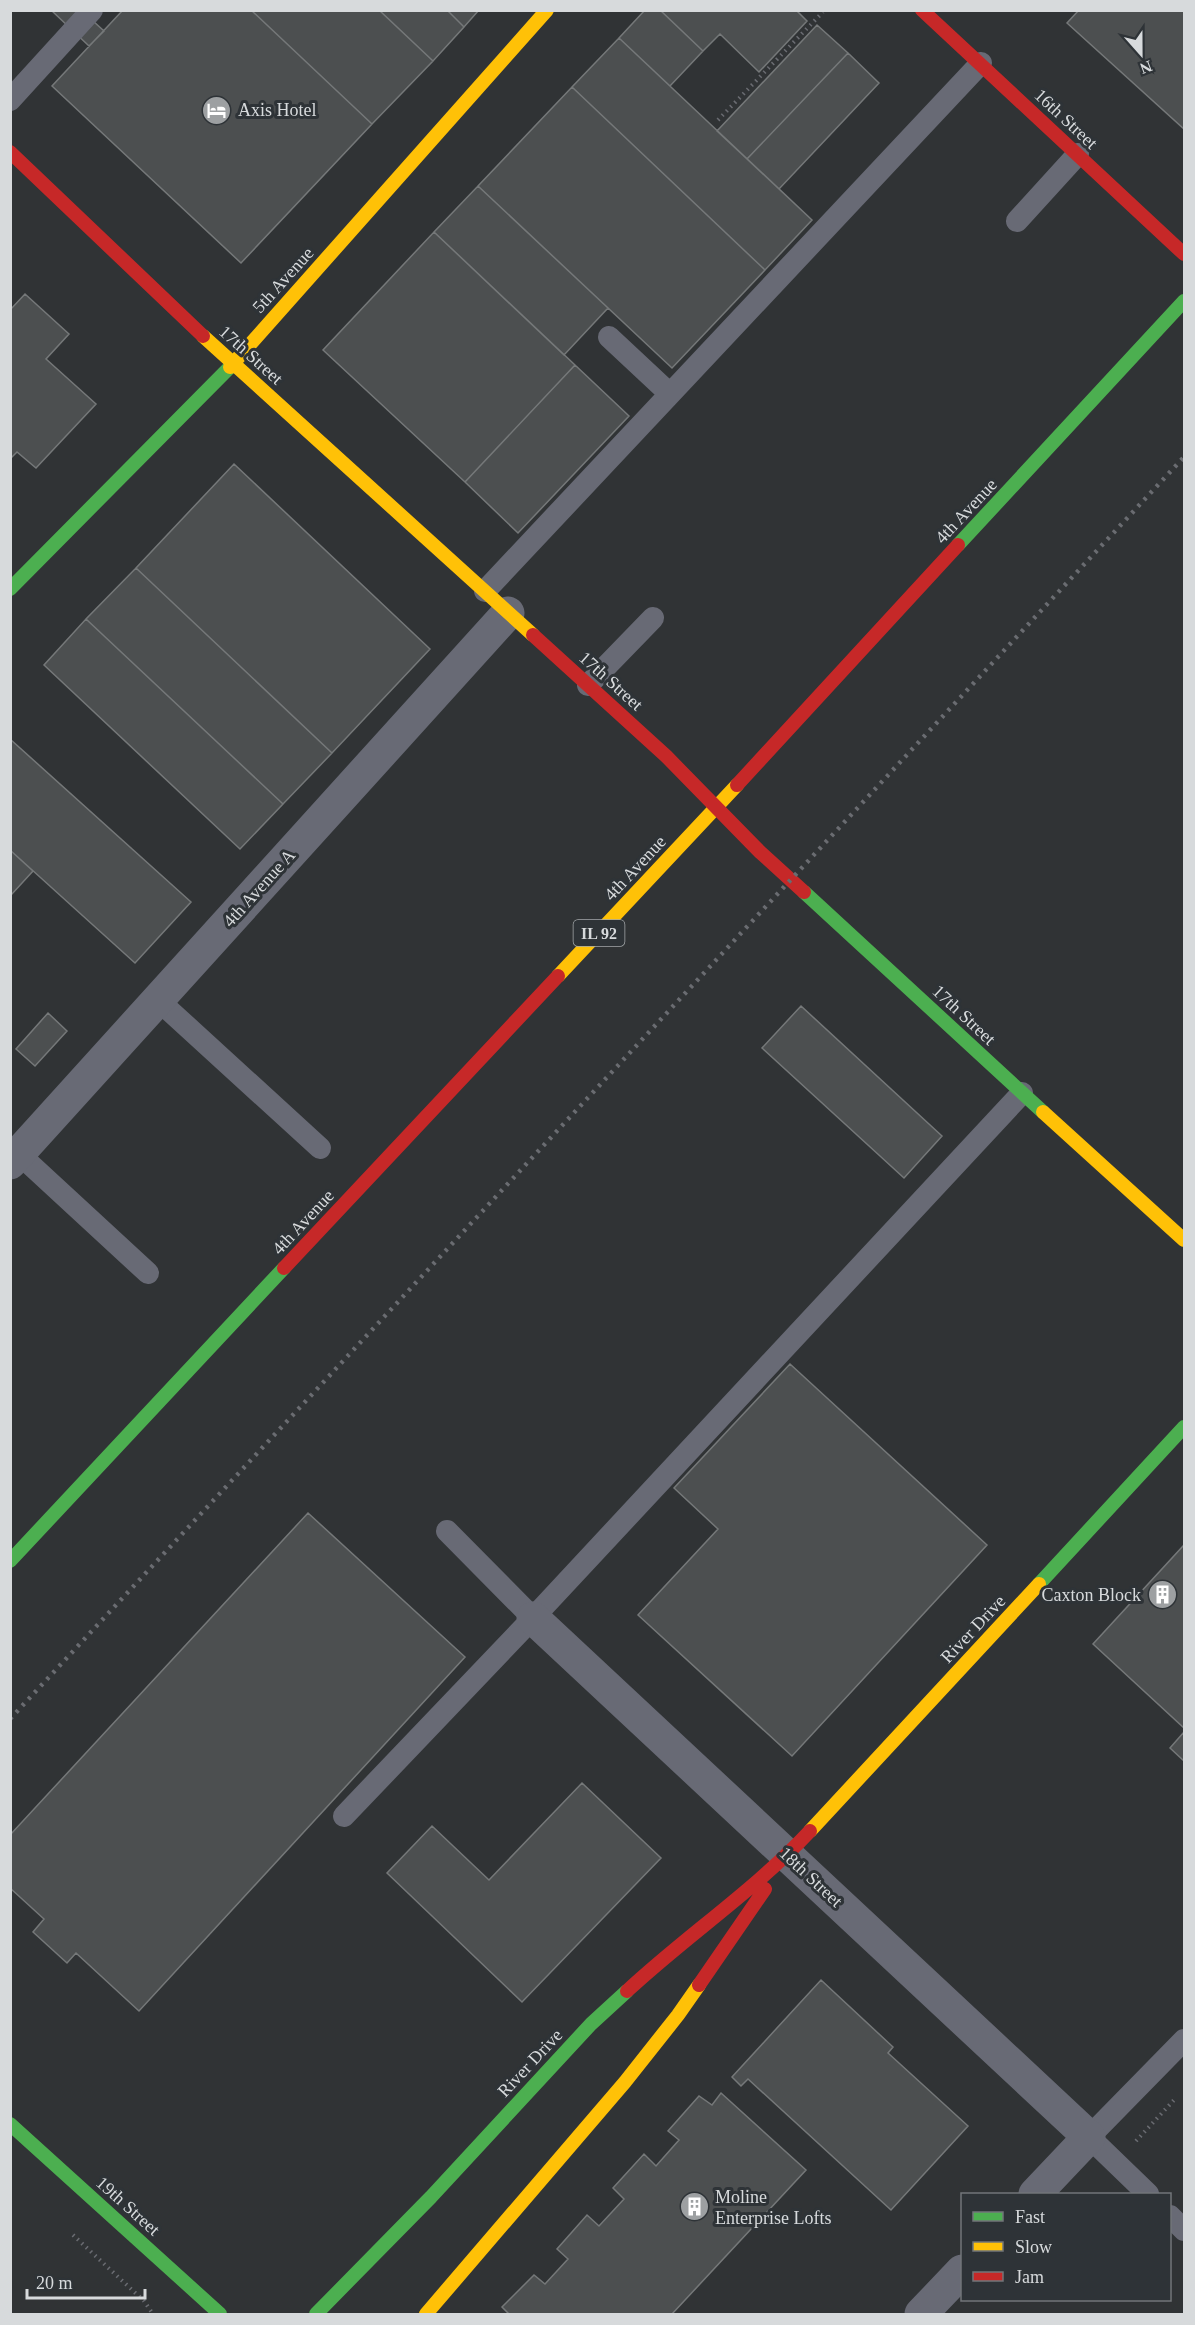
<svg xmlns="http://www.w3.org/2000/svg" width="1195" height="2325" font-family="Georgia,serif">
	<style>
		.building { fill: #4c4f50; stroke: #757879; stroke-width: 1.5 }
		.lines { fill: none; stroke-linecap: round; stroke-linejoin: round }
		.path { stroke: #6a6c72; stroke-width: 4; stroke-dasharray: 1.5 4.5; stroke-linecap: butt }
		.lane { stroke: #686a75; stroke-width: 22 }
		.street { stroke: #686a75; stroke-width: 33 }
		.fast { stroke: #4caf50; stroke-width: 14 }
		.slow { stroke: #ffc107; stroke-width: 14 }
		.jam { stroke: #c62828; stroke-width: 14 }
		.rail { stroke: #6a6c71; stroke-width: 4.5; stroke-dasharray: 3 6; stroke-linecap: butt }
		.labels { text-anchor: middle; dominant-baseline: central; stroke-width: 6; stroke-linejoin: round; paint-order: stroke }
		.shield { fill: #2e3337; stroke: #a4a8aa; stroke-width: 1.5 }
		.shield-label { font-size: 16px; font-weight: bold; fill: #d7dadc }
		.poi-label { font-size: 18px; fill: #d7dadc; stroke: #2e3337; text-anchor: start }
		.street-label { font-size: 18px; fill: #d7dadc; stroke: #2e3337 }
	</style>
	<rect width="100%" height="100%" fill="#303335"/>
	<path class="building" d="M51 10H81L104 31 89 46Z
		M123 10H251L372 124 241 263 52 86Z
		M251 10H379L433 61 372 124Z
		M379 10H447L464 27 433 61Z
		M447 10H479L464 27Z
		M645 10H660L703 51 670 86 619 38Z
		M660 10H796L807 21 759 72 720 34 703 51Z
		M1079 10H1184V129L1067 23Z
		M817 25 848 53 747 159 717 131Z
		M619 38 812 220 765 270 572 87Z
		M848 53 879 83 779 189 747 159Z
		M572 87 765 270 672 368 478 186Z
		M478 186 608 308 564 355 434 232Z
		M434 232 575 365 465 482 323 350Z
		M25 294 69 334 46 359 96 404 36 468 17 452 10 459V310Z
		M575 365 629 416 518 533 465 482Z
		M234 464 430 649 332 753 136 568Z
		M136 568 332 753 283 804 86 619Z
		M86 619 283 804 240 849 44 665Z
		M10 739 191 902 135 963 10 850Z
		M10 850 33 871 12 894 10 892Z
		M801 1006 942 1136 904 1178 762 1048Z
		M48 1013 67 1031 35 1066 16 1049Z
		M790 1364 987 1545 792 1756 638 1615 718 1529 674 1488Z
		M308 1513 465 1657 139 2011 76 1953 67 1963 33 1932 44 1919 10 1888V1835Z
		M1184 1545V1728L1093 1644Z
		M1184 1732V1761L1170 1748Z
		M582 1783 661 1858 522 2002 387 1873 432 1826 489 1880Z
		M821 1980 893 2047 888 2053 968 2126 891 2210 748 2079 741 2086 732 2077Z
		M721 2093 806 2170 672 2314H509L502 2307 534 2275 545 2284 568 2259 557 2249 587 2215 599 2226 624 2199 613 2188 644 2154 656 2166 679 2140 668 2131 699 2096 712 2105Z"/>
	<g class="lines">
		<path class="path" d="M718 120 823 12
			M1136 2141 1174 2100
			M73 2235 144 2301 153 2314"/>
		<path class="lane" d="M10 100 92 10
			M1017 221 1078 154
			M609 337 670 394
			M485 591 981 63
			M588 685 653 618
			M158 1000 320 1148
			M19 1154 148 1273
			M447 1531 533 1618
			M344 1816 533 1618 1022 1093
			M1148 2194 1089 2137 1184 2040
			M1170 2216 1184 2230"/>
		<path class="street" d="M10 1163 508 613
			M533 1618 1089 2137 1035 2194
			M921 2314 962 2271"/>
		<path class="fast" d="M958 545 1184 301
			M10 589 230 367
			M804 892 1043 1112
			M10 1561 284 1268
			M1039 1584 1184 1427
			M10 2124 220 2314
			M316 2314 431 2197 591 2024 627 1991"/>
		<path class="slow" d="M203 336 533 635
			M230 367 547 10
			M558 976 737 785
			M1043 1112 1184 1240
			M810 1831 1039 1584
			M426 2314 625 2082 678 2015 699 1985"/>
		<path class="jam" d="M922 10 1184 254
			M10 152 203 336
			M533 635 666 756 760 852 804 892
			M737 785 958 545
			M284 1268 558 976
			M699 1985 765 1889
			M627 1991C686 1936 755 1890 810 1831"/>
		<path class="rail" d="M10 1719 1184 457"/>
	</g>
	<defs>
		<symbol id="hotel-disc" viewBox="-11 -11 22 22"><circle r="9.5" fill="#9da0a2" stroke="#2e3337"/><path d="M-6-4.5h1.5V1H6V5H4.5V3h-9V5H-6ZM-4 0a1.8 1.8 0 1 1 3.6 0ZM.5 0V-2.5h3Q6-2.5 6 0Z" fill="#fff"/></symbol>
		<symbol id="building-disc" viewBox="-11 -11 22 22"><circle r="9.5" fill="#9da0a2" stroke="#2e3337"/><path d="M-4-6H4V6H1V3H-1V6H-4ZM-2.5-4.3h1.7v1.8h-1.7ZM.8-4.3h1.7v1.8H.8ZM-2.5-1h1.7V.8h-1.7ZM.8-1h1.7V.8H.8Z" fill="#fff"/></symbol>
	</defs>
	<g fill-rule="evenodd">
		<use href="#hotel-disc" x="200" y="94" width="33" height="33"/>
		<use href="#building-disc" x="1146" y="1578" width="33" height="33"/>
		<use href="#building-disc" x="678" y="2190" width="33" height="33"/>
	</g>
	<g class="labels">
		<rect class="shield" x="573.5" y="920" width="51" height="26" rx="4.5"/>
		<g class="shield-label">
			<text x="599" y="933">IL 92</text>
		</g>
		<g class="poi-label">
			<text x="238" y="110">Axis Hotel</text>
			<text x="1141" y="1595" text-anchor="end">Caxton Block</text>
			<text x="715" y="2197">Moline<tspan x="715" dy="21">Enterprise Lofts</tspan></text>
		</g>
		<g class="street-label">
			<text transform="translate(1066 119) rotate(43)">16th Street</text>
			<text transform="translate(283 280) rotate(-48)">5th Avenue</text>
			<text transform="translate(251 355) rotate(42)">17th Street</text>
			<text transform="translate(966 511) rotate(-47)">4th Avenue</text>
			<text transform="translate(611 681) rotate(42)">17th Street</text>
			<text transform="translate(635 868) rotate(-47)">4th Avenue</text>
			<text transform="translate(259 888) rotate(-48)">4th Avenue A</text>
			<text transform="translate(964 1015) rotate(43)">17th Street</text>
			<text transform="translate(303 1222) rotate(-47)">4th Avenue</text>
			<text transform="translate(973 1629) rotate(-47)">River Drive</text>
			<text transform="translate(811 1877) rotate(43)">18th Street</text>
			<text transform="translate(530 2063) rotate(-47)">River Drive</text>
			<text transform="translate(128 2206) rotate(42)">19th Street</text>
		</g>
	</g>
	<rect width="1195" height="2325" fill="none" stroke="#d7dadc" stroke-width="24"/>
	<rect x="961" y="2193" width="210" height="108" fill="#2e3337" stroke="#727679" stroke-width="1.5"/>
	<rect x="973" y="2212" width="30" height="9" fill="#4caf50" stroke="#727679" stroke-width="1.5"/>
	<text x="1015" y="2223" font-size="18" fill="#d7dadc">Fast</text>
	<rect x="973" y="2242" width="30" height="9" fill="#ffc107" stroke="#727679" stroke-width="1.5"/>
	<text x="1015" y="2253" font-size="18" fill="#d7dadc">Slow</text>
	<rect x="973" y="2272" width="30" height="9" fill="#c62828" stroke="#727679" stroke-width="1.5"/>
	<text x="1015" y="2283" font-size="18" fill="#d7dadc">Jam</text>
	<g transform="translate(1141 54) rotate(159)" stroke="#2e3337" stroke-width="4.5" paint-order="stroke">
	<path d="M0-4.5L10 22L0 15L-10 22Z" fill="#d7dadc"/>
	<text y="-9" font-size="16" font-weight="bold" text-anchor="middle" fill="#d7dadc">N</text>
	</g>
	<path d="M27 2289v9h118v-9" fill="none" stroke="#d7dadc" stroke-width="3"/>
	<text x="36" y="2289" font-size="18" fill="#d7dadc" stroke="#2e3337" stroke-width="4.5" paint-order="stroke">20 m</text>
</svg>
